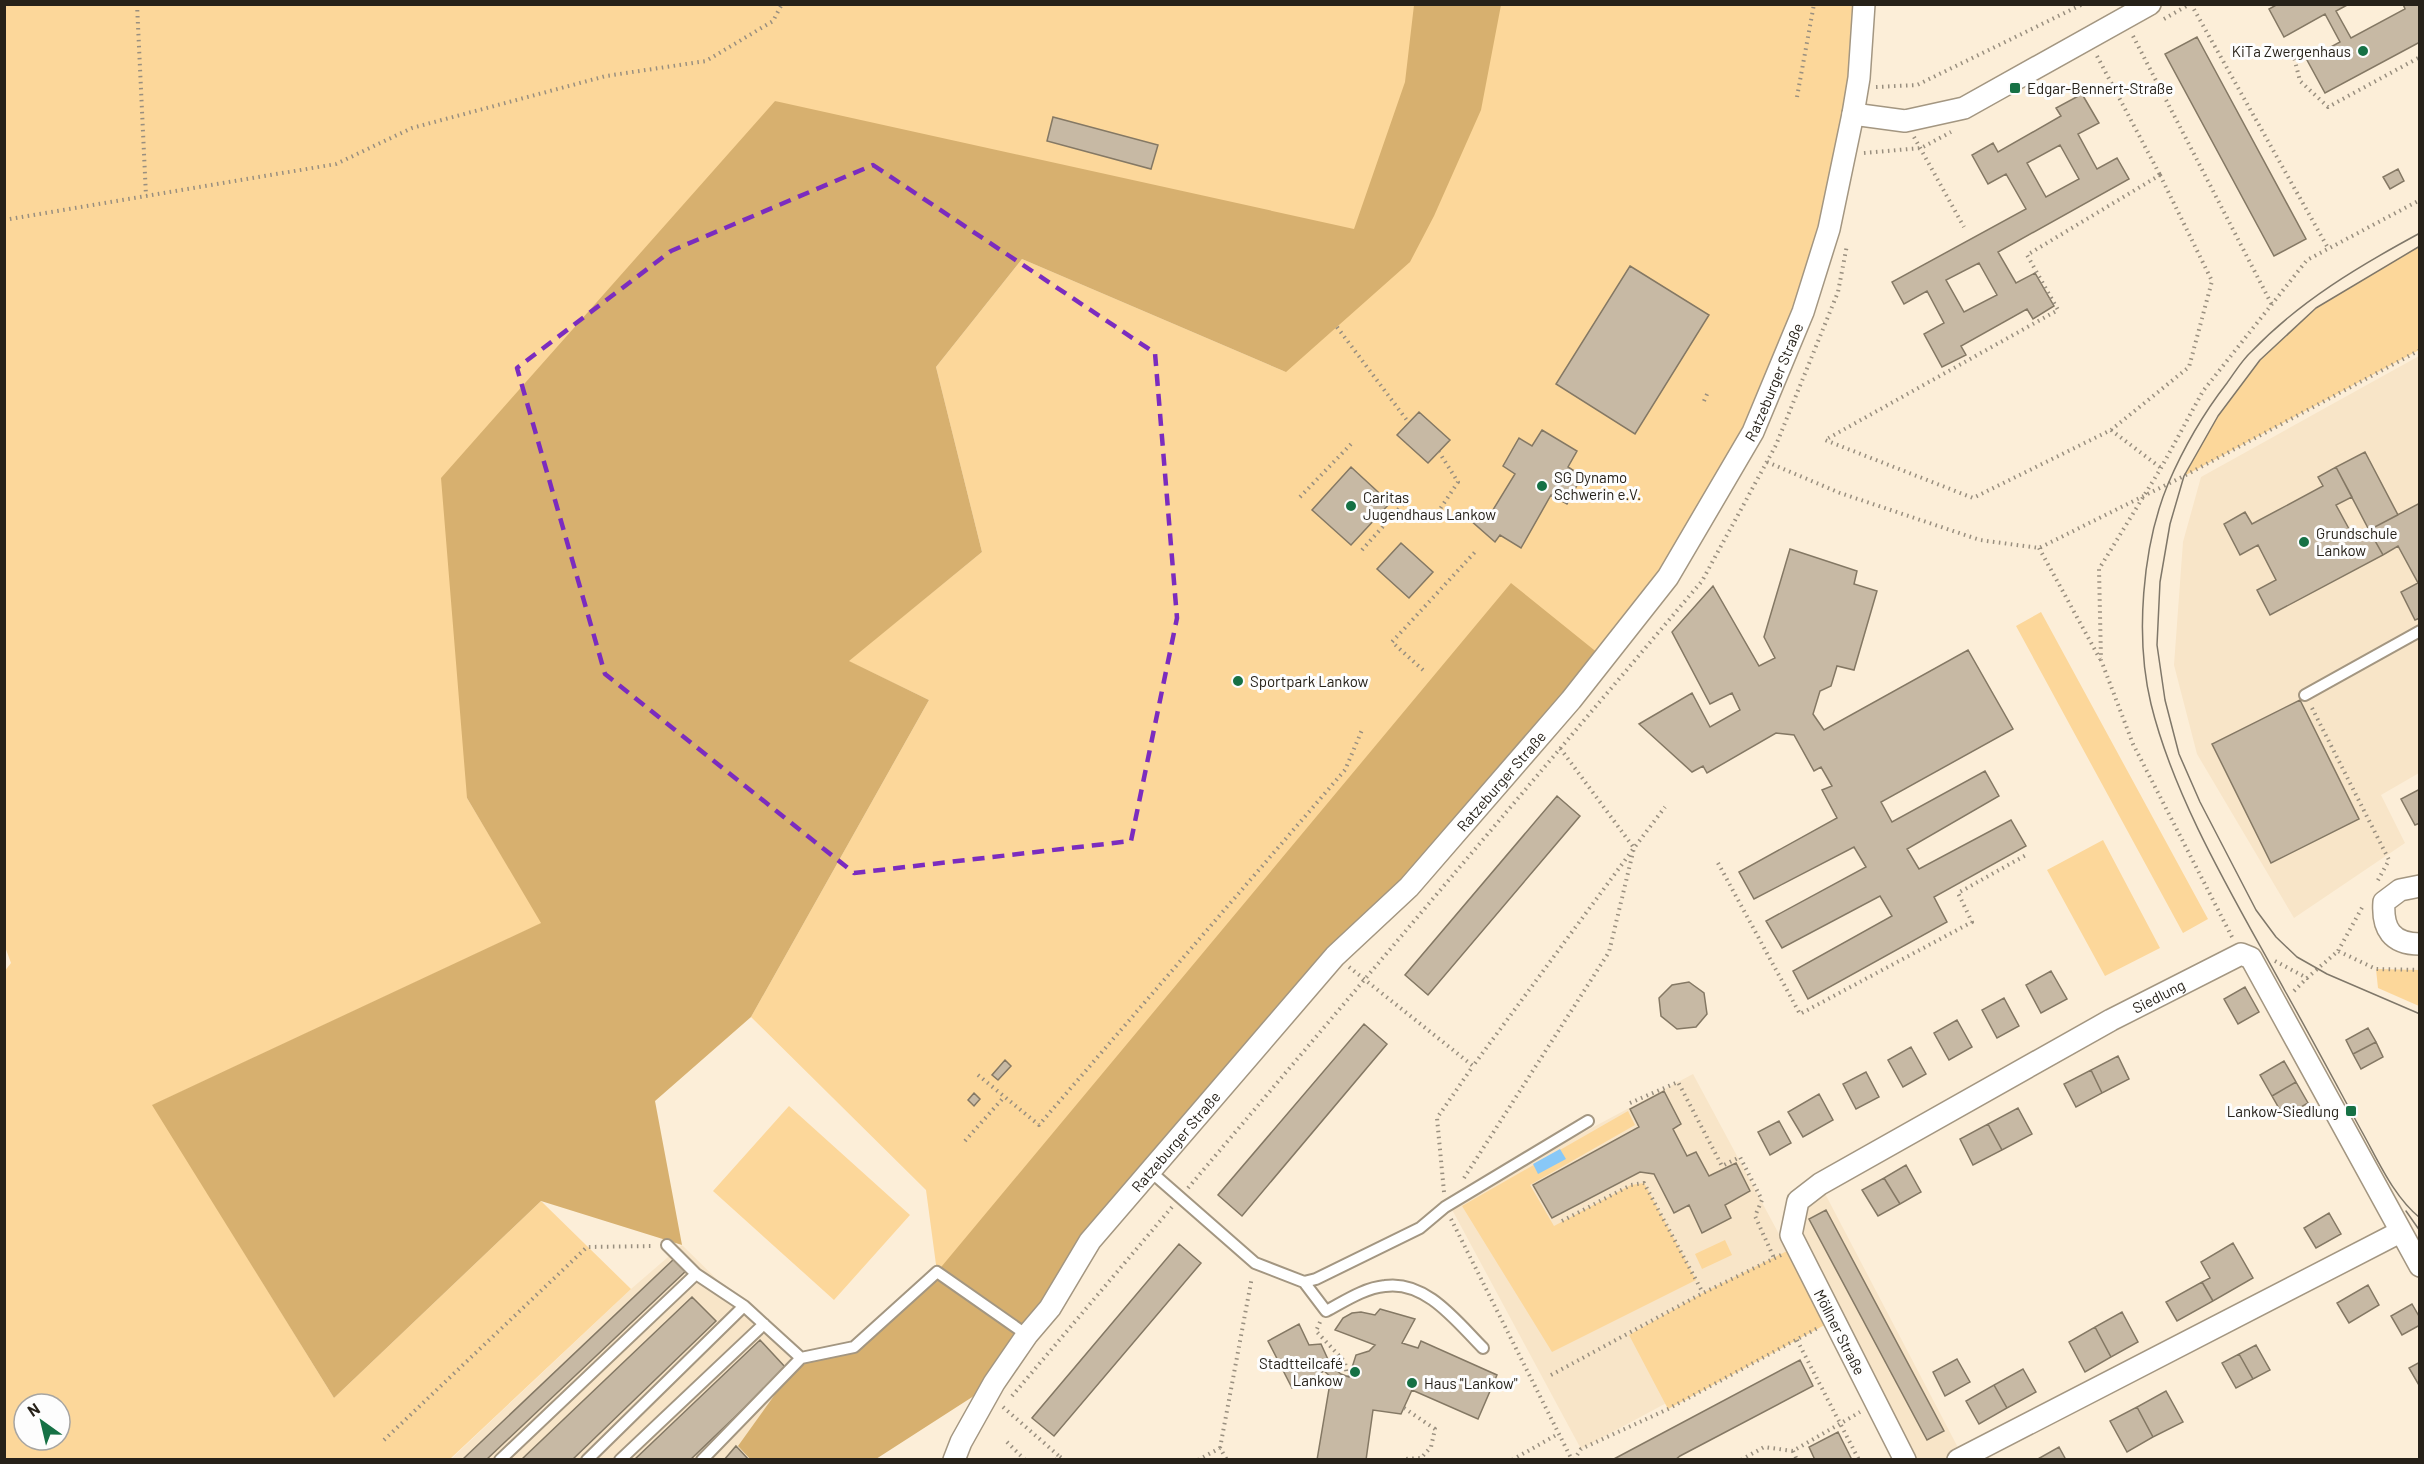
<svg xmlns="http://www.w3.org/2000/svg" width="2424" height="1464" font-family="Barlow,sans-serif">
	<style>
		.built { fill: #f8e5c8 }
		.green { fill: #fcd79a; fill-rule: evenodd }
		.forest { fill: #d7b06f }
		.water { fill: #88c8f7 }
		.building { fill: #c7b9a4; stroke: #847864; stroke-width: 1.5; fill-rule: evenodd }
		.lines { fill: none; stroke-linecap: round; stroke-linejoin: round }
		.service-casing { stroke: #a39681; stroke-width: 14 }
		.minor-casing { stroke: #a39681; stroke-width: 24 }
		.path { stroke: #998f7f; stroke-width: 4; stroke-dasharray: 1.5 4.5; stroke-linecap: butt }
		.service { stroke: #fff; stroke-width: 10 }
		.minor { stroke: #fff; stroke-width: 21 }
		.tram { stroke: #7f7769; stroke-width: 1.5 }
		.marked { fill: none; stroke: #7b2cbf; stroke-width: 4.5; stroke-dasharray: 12 8; stroke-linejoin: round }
		.poi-dot { fill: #167145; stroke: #fdfdfd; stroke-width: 2 }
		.labels { text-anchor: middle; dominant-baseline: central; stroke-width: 6; stroke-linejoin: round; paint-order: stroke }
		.poi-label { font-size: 15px; fill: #262119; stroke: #fdfdfd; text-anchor: start }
		.street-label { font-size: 15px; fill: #262119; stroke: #fdfdfd }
	</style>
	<rect width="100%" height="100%" fill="#fceed8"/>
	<path class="built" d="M2419 356V773L2381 795 2405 843 2294 918 2197 754 2174 665 2183 542 2201 477Z
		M1693 1074 1824 1318 1581 1449 1449 1204Z
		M1820 1184 1964 1459H1905L1797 1246 1798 1201Z
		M682 1245 744 1306 801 1358 739 1446 750 1459 450 1460 631 1289Z"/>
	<path class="green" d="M5 5H1864L1829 229 1753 432 1624 635 937 1272 926 1190 751 1017 929 700 848 661 982 552 936 367 1022 259 1286 372 775 101 467 798 542 923 153 1105 334 1398 541 1201 631 1289 450 1459 5 1460 4 972 11 963 4 944ZM24 1404H60V1440H24Z
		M2419 246V350L2184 476 2218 416 2260 360 2316 308Z
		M2041 612 2208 919 2183 933 2016 626Z
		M2103 840 2160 948 2105 976 2047 870Z
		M2376 969 2419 970V1006L2378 988Z
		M789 1106 910 1215 834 1300 713 1191Z
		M1628 1111 1635 1125 1530 1185 1554 1226 1631 1185 1644 1183 1696 1280 1552 1352 1462 1206Z
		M1725 1240 1732 1255 1702 1269 1695 1254Z
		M1797 1246 1834 1320 1668 1409 1629 1335 1703 1293Z"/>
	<path class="forest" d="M1414 5H1501L1481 110 1434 216 1410 262 1286 372 1022 259 936 367 982 552 849 661 929 700 751 1017 655 1101 682 1245 541 1201 334 1398 152 1105 541 923 467 798 441 478 775 101 1354 229 1405 82Z
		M1511 583 1604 658 1150 1171 994 1383 876 1459H750L738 1446 801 1358 854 1347 937 1272Z"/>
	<path class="water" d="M1560 1149 1566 1159 1538 1174 1533 1164Z"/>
	<path class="building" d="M2278 4H2349L2336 11 2351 38 2405 9 2403 4H2420V42L2325 93 2307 60 2340 42 2325 14 2284 37 2269 9Z
		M2197 37 2306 239 2274 256 2165 54Z
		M2082 94 2099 123 2078 134 2097 169 2117 158 2129 179 1998 252 2016 283 2035 273 2054 306 2033 319 2027 309 1961 346 1966 355 1942 367 1924 334 1944 323 1927 291 1904 304 1892 282 2026 209 2006 174 1988 184 1972 155 1993 143 1998 152 2061 116 2056 108ZM2060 145 2079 179 2046 197 2027 163ZM1979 263 1997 295 1964 312 1946 280Z
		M1053 117 1158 145 1151 169 1047 141Z
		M2398 169 2404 181 2390 189 2383 177Z
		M1630 266 1709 315 1635 434 1556 384Z
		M1419 412 1450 440 1428 463 1397 435Z
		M1542 430 1577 451 1568 467 1582 476 1567 504 1551 495 1521 548 1500 535 1495 542 1469 519 1475 510 1488 518 1515 474 1503 466 1519 438 1532 446Z
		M2365 452 2398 515 2369 530 2336 467Z
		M1351 467 1390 503 1351 545 1312 510Z
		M2336 467 2352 497 2336 505 2354 538 2369 530 2383 555 2270 615 2257 590 2276 580 2258 545 2240 555 2224 524 2245 512 2252 524 2323 486 2318 477Z
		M2420 503V618L2415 620 2401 592 2418 583 2398 546 2383 555 2369 530Z
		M1401 543 1433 572 1409 598 1377 569Z
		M1790 549 1857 571 1854 584 1877 591 1854 670 1837 666 1831 686 1820 691 1813 714 1824 730 1968 650 2013 729 1881 802 1892 822 1985 771 1999 796 1907 849 1919 869 2011 820 2026 846 1934 897 1947 922 1808 999 1793 971 1892 916 1880 896 1782 948 1766 921 1866 867 1854 847 1754 899 1739 872 1837 818 1822 790 1832 786 1821 767 1814 771 1794 735 1776 733 1707 773 1703 766 1692 772 1639 724 1692 693 1710 727 1740 710 1732 693 1710 704 1672 632 1713 586 1759 666 1775 658 1764 637Z
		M2300 700 2359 819 2271 863 2212 744Z
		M2420 789V823L2415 825 2401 799Z
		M1557 796 1580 816 1428 995 1405 975Z
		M2051 971 2067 999 2041 1013 2026 985Z
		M1689 982 1704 993 1707 1014 1696 1027 1677 1029 1661 1016 1659 998 1672 985Z
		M2245 987 2259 1012 2238 1024 2224 999Z
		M2004 998 2019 1026 1997 1038 1982 1010Z
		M1957 1020 1972 1047 1949 1060 1934 1033Z
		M1364 1024 1387 1044 1242 1216 1218 1195Z
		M2368 1028 2376 1042 2353 1054 2346 1040Z
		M2376 1042 2383 1057 2361 1069 2353 1054Z
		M1911 1047 1926 1074 1903 1087 1888 1060Z
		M2118 1056 2129 1079 2102 1093 2091 1070Z
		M1005 1060 1011 1066 998 1080 992 1075Z
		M2284 1061 2296 1082 2272 1096 2260 1075Z
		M2091 1070 2102 1093 2076 1107 2064 1084Z
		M1866 1072 1879 1097 1856 1109 1843 1084Z
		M2296 1082 2308 1103 2284 1117 2272 1096Z
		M1664 1091 1681 1124 1673 1129 1687 1156 1696 1152 1709 1176 1736 1163 1750 1191 1725 1205 1731 1218 1702 1233 1689 1205 1674 1213 1654 1174 1640 1172 1552 1218 1533 1185 1639 1127 1630 1109Z
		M974 1093 980 1099 974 1106 968 1100Z
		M1819 1094 1833 1120 1803 1137 1788 1112Z
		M2018 1108 2032 1134 2002 1150 1988 1124Z
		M1779 1121 1791 1143 1770 1155 1758 1132Z
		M1988 1124 2002 1150 1973 1165 1960 1139Z
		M1906 1165 1921 1192 1900 1204 1884 1178Z
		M1884 1178 1900 1204 1878 1216 1862 1190Z
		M1826 1210 1944 1431 1927 1440 1809 1219Z
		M2329 1213 2341 1234 2316 1248 2304 1228Z
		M2233 1243 2253 1278 2213 1301 2202 1282 2210 1278 2201 1262Z
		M1179 1244 1201 1263 1054 1436 1032 1418Z
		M675 1258 687 1270 486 1460H462Z
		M2202 1282 2213 1301 2177 1321 2166 1302Z
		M2368 1285 2379 1305 2349 1323 2337 1303Z
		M692 1297 716 1321 572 1460H521Z
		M2412 1304 2420 1318V1325L2402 1335 2391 1316Z
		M1380 1309 1415 1319 1402 1343 1418 1348 1421 1341 1497 1375 1478 1419 1412 1390 1401 1414 1373 1410 1366 1460H1317L1331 1377 1324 1371 1292 1388 1268 1341 1299 1324 1309 1345 1321 1344 1331 1366 1341 1374 1349 1377 1356 1355 1369 1351 1375 1345 1335 1330 1343 1318 1352 1313 1361 1312 1375 1315Z
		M2122 1312 2138 1342 2111 1357 2095 1327Z
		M2095 1327 2111 1357 2085 1372 2069 1342Z
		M760 1340 786 1368 690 1460H634Z
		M2256 1345 2270 1370 2253 1379 2239 1354Z
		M2239 1354 2253 1379 2236 1388 2222 1363Z
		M1957 1359 1970 1382 1945 1396 1933 1372Z
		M1800 1360 1813 1386 1680 1456 1675 1460H1612Z
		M2420 1362V1387L2409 1368Z
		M2023 1369 2036 1392 2007 1408 1994 1385Z
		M1994 1385 2007 1408 1979 1424 1966 1401Z
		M2166 1391 2183 1422 2153 1437 2137 1407Z
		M2137 1407 2153 1437 2127 1452 2110 1421Z
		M1838 1432 1852 1460H1815L1809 1447Z
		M736 1446 749 1460H724Z
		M2059 1447 2066 1460H2036Z"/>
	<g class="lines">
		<defs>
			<path id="service" d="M2305 695 2420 631
				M1150 1171 1255 1263 1304 1282 1316 1279 1420 1228 1445 1207 1588 1121
				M667 1245 696 1274 744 1306 801 1358 702 1460
				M1304 1282 1326 1311C1345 1301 1364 1288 1385 1286 1426 1280 1457 1322 1483 1348
				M801 1358 854 1347 937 1272 1027 1335
				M500 1460 696 1274
				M587 1460 744 1306
				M620 1460 764 1324"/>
			<g id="minor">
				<path d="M1853 114 1905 121 1964 108 2150 4"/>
				<path d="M2420 886 2400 890 2384 902C2382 929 2392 944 2420 944"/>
				<path id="s1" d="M954 1460 961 1442 994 1383 1027 1335 1050 1308 1090 1241 1335 956 1409 887 1571 700 1668 577 1753 432 1803 312 1829 229 1853 114 1859 78 1864 4"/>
				<path id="s2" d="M1905 1460 1791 1235 1798 1201 1820 1184 2111 1020 2241 954 2251 958 2420 1266"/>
				<path d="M1958 1460 2400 1232"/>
			</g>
		</defs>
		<use href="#service" class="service-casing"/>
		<use href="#minor" class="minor-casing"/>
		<path class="path" d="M137 4 146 196
			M2191 4 2328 248
			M2164 19 2190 4
			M2133 36 2272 305
			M2293 53 2300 81 2328 107 2420 57
			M2097 56 2160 175
			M1876 87 1917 85 2083 4
			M1797 97 1814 4
			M1914 137 1964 227
			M1864 153 1921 148 1951 132
			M2160 175 2212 281 2189 367 2111 430 1973 498 1825 440 2058 310 2027 255Z
			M4 220 336 164 412 128 606 76 706 61 773 21 782 4
			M1337 327 1409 423
			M1704 401 1708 392
			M2111 430 2161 468
			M1767 462 1840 493 1980 540 2039 548 2184 476 2420 350
			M1300 497 1352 443
			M1434 518 1458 482 1439 452
			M2039 548 2100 659
			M1362 550 1410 496
			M1423 670 1392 642 1475 552
			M2312 708 2389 860 2377 882
			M1718 863 1800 1014 1972 922 1958 893 2026 855
			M2232 937 2133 744 2101 660 2099 569 2161 468 2203 391 2307 260 2420 200
			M2338 951 2364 904
			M2275 961 2307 978 2338 951 2376 969 2420 970
			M1349 967 1473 1066 1634 848 1560 748
			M2294 991 2307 978
			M978 1075 1039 1125 1345 770 1362 730
			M1630 1103 1678 1082 1722 1166 1740 1157 1762 1200 1755 1216 1774 1258
			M965 1141 1004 1097
			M1464 1178 1609 952 1634 848 1665 807
			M1188 1188 1702 581 1776 445 1838 292 1847 245
			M1444 1192 1437 1118 1473 1066
			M1451 1219 1572 1460
			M1562 1221 1631 1185 1644 1183 1703 1293
			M1320 1322 1316 1331 1345 1362 1347 1376
			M1797 1340 1859 1460
			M1551 1375 1703 1293 1781 1255
			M1012 1396 1172 1207
			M1003 1407 1059 1456
			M1404 1408 1435 1429 1431 1447 1421 1458 1405 1459
			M384 1440 587 1247 654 1246
			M1007 1442 1025 1460
			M1220 1448 1252 1277
			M1793 1451 1797 1460
			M1056 1460 1059 1456 1064 1460
			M1198 1460 1220 1448 1227 1460
			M1512 1460 1558 1434
			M1574 1460 1581 1449 1668 1409 1818 1328
			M1741 1460 1764 1447 1793 1451 1860 1412"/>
		<use href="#service" class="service"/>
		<use href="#minor" class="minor"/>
		<path class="tram" d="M2420 233C2359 266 2300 301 2252 351 2242 360 2235 372 2227 383 2203 414 2183 449 2168 484 2142 547 2135 638 2151 704 2175 802 2237 903 2285 991 2311 1037 2336 1084 2361 1130 2378 1160 2393 1196 2420 1218
			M2420 246 2316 308 2260 360 2218 416 2184 476 2170 524 2160 582 2157 645 2165 700 2179 754 2200 802 2256 910 2276 937 2297 957 2327 974 2420 1014
			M2406 1211 2420 1231"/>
	</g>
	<path class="marked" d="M873 165 1155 353 1177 618 1131 841 854 873 605 674 517 368 671 251Z"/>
	<g class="poi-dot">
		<circle cx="2363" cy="51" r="6"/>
		<rect x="2009" y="82" width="12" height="12" rx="3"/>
		<circle cx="1542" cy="486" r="6"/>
		<circle cx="1351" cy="506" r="6"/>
		<circle cx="2304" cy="542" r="6"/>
		<circle cx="1238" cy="681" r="6"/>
		<rect x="2345" y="1105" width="12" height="12" rx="3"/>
		<circle cx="1355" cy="1372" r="6"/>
		<circle cx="1412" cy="1383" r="6"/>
	</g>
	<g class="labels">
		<g class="poi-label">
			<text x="2351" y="51" text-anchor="end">KiTa Zwergenhaus</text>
			<text x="2027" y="88">Edgar-Bennert-Straße</text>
			<text x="1554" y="477">SG Dynamo<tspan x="1554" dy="17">Schwerin e.V.</tspan></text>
			<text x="1363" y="497">Caritas<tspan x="1363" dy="17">Jugendhaus Lankow</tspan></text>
			<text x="2316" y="533">Grundschule<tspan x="2316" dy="17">Lankow</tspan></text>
			<text x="1250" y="681">Sportpark Lankow</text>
			<text x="2339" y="1111" text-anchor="end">Lankow-Siedlung</text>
			<text x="1343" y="1363" text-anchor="end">Stadtteilcafé<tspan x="1343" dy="17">Lankow</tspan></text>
			<text x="1424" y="1383">Haus "Lankow"</text>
		</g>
		<g class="street-label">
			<text stroke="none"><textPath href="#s1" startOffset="1362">Ratzeburger Straße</textPath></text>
			<text stroke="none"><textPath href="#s1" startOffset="876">Ratzeburger Straße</textPath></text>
			<text stroke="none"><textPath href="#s2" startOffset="702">Siedlung</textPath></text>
			<text stroke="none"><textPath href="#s1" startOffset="390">Ratzeburger Straße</textPath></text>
			<text transform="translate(1840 1332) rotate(63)">Möllner Straße</text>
		</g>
	</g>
	<rect width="2424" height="1464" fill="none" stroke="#262119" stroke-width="12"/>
	<g transform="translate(42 1422) rotate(326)"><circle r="28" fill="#fdfdfd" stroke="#a7a5a2" stroke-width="1.5"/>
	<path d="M0-4.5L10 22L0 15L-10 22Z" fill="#167145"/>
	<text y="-9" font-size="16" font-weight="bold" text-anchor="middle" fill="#262119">N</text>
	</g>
</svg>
